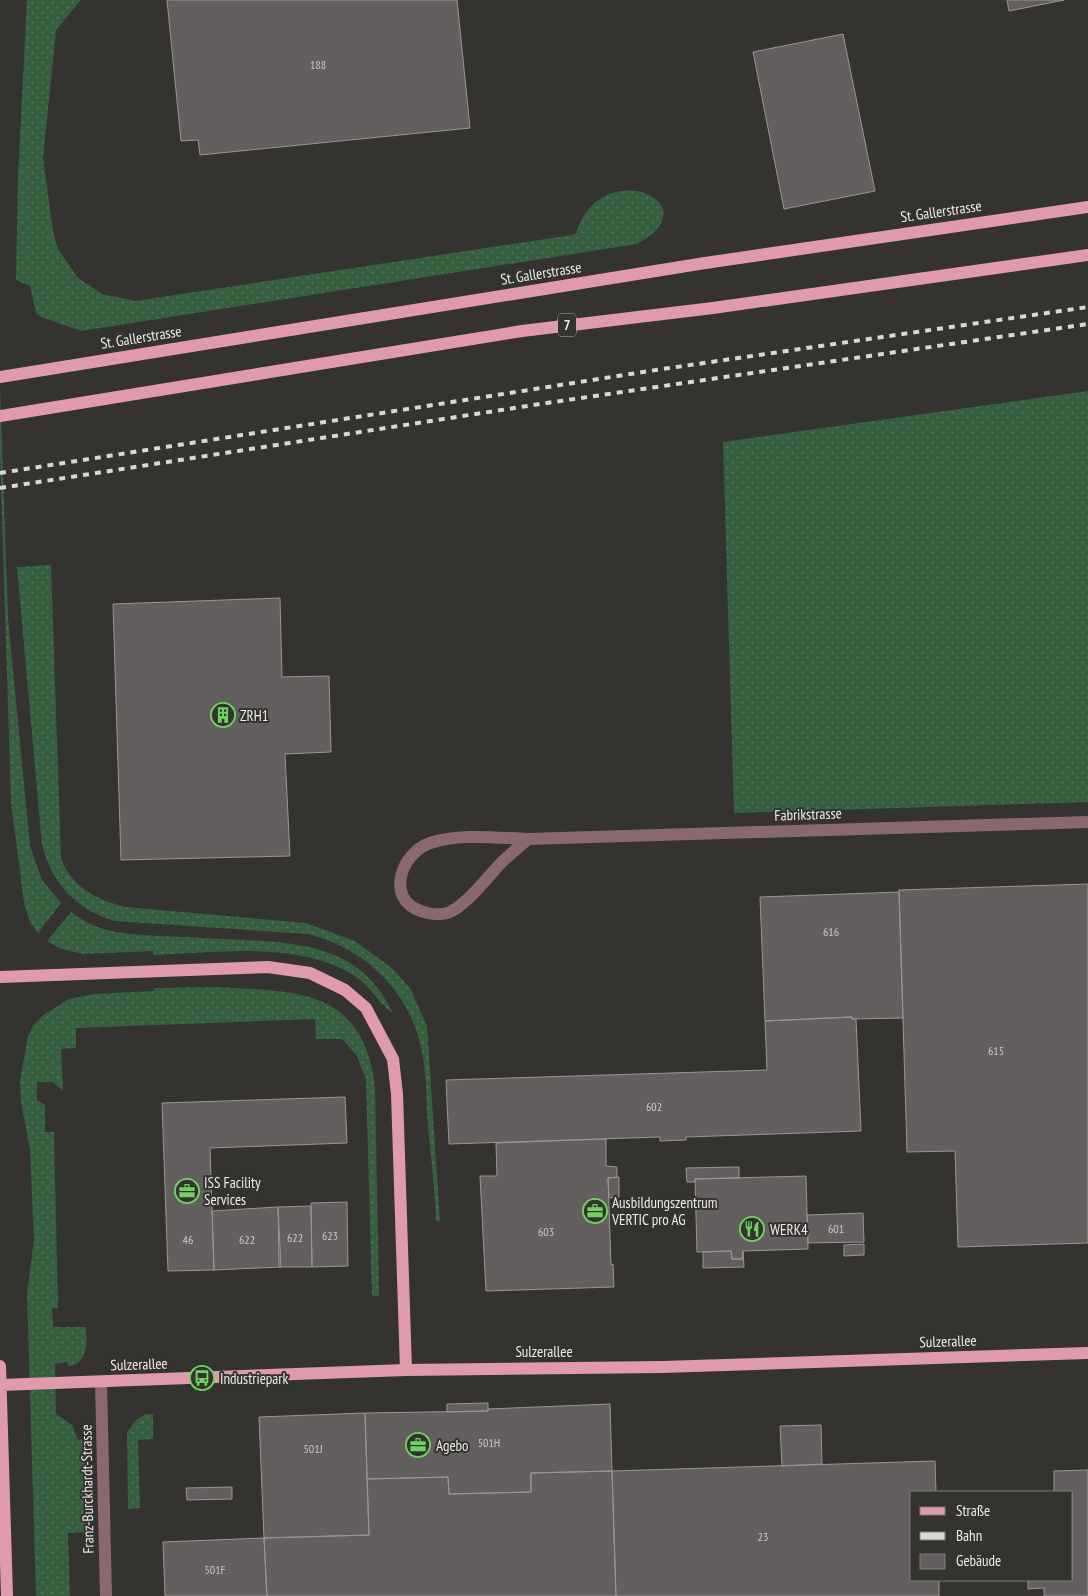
<svg xmlns="http://www.w3.org/2000/svg" width="1088" height="1596" font-family="'PT Sans Narrow',sans-serif">
	<style>
		.grass { fill: url(#grass-dots) }
		.building { fill: #635f5f; stroke: #9a9696 }
		.lines { fill: none; stroke-linecap: round; stroke-linejoin: round }
		.minor { stroke: #8a686f; stroke-width: 12 }
		.major { stroke: #e09bab; stroke-width: 12 }
		.rail { stroke: #d9d8d7; stroke-width: 4; stroke-dasharray: 6 6; stroke-linecap: butt }
		.labels { text-anchor: middle; dominant-baseline: central; stroke-width: 4; stroke-linejoin: round; paint-order: stroke }
		.number-label { font-size: 12px; fill: #cac8c7 }
		.shield { fill: #343330; stroke: #b5b4b2; stroke-width: 1 }
		.shield-label { font-size: 14px; font-weight: bold; fill: #ecebea }
		.street-label { font-size: 15px; fill: #ecebea; stroke: #343330 }
		.poi-label { font-size: 15px; fill: #ecebea; stroke: #343330; text-anchor: start }
	</style>
	<defs>
		<pattern id="grass-dots" width="8" height="8" patternUnits="userSpaceOnUse" patternTransform="scale(1.25)"><rect width="8" height="8" fill="#355f3f"/><path d="M2 2h.1M6 6h.1" fill="none" stroke="#52765b" stroke-width="1.8" stroke-linecap="round"/></pattern>
	</defs>
	<rect width="100%" height="100%" fill="#343330"/>
	<path class="grass" d="M27 0H81L56 30 43 158 53 231 58 249 78 278 102 294 135 301 572 235 576 233C601 153 714 203 637 244L81 331 41 317 36 313 30 286 16 280 18 176Z
		M0 387 8 618 30 846 42 880 61 903 38 933 30 922 24 903 11 802 0 452Z
		M1088 391V802L734 813 723 442Z
		M51 565 61 858C71 887 97 900 125 907L306 923 355 941 392 968 410 988 427 1026 440 1221H436C435 1189 431 1158 428 1126 426 1103 427 1080 423 1057 413 995 368 949 308 934L114 921C76 909 51 883 42 844L17 567Z
		M71 912C99 934 127 934 161 936 189 937 217 939 245 940 307 943 363 949 393 1013 379 1005 371 986 355 976 299 940 218 953 153 955V951L84 954 61 949 47 941Z
		M217 987C296 992 363 987 375 1087L379 1296H372L366 1080 357 1056 342 1039H316L315 1019 76 1028V1048L61 1049 63 1091 53 1082H37V1100L45 1105V1132H54L58 1308H52L53 1327H86C87 1341 88 1365 68 1366L67 1362 55 1364 56 1414 72 1425 78 1440 88 1439 91 1519 89 1532 68 1533 70 1596H36L27 1294 34 1240 30 1150 21 1102 20 1081 28 1036 33 1026 42 1016 69 999 95 994 154 991 155 988Z
		M146 1414H153V1439L138 1440 140 1508 128 1509 127 1432 136 1420Z"/>
	<path class="building" d="M167 0H457L470 128 200 155 198 140 181 141Z
		M1007 0H1064L1009 11Z
		M843 34 875 191 784 209 753 52Z
		M280 598 282 677 329 676 331 752 285 754 290 856 121 860 113 604Z
		M1088 884V1243L958 1247 955 1151 907 1152 899 890Z
		M899 892 903 1018 852 1019V1017L765 1021 760 897Z
		M852 1017V1019H856L861 1131 686 1137V1140L660 1141V1137L449 1144 446 1080 767 1070 765 1021Z
		M345 1097 347 1143 210 1148 214 1270 168 1271 162 1103Z
		M606 1139V1166L617 1167V1177L608 1178 611 1265 613 1264 614 1287 486 1291 480 1176H497L496 1143Z
		M739 1167V1178L695 1179V1182H687L686 1168Z
		M806 1176 808 1249 743 1251 742 1259H732L731 1251 697 1252 695 1179Z
		M619 1177V1197L609 1198 608 1178Z
		M347 1202 348 1266 312 1267 311 1203Z
		M311 1206 312 1267H279L278 1207Z
		M278 1207 281 1267 214 1270 212 1211Z
		M863 1213 864 1242 808 1243 807 1215Z
		M864 1244V1255L844 1256V1245Z
		M731 1251 732 1259H742L743 1251 744 1267 703 1268V1252Z
		M488 1403V1411L447 1412V1404Z
		M610 1404 612 1471 531 1473V1492L449 1494 448 1477 367 1479 365 1413 488 1411V1409Z
		M365 1413 369 1535 264 1538 259 1417Z
		M821 1425 822 1464 782 1466 780 1426Z
		M935 1461 936 1492H912V1580H939V1596H616L612 1471Z
		M1088 1470V1596H1044V1588L1028 1589V1580H1072V1492H1054V1471Z
		M612 1471 616 1596H267L264 1538 369 1535 367 1479 448 1477 449 1494 531 1492V1473Z
		M232 1487V1499L187 1500 186 1488Z
		M264 1538 267 1596H165L163 1542Z"/>
	<g class="lines">
		<path class="minor" d="M528 839C519 847 509 855 500 864 488 877 463 909 447 913 439 915 429 914 421 911 385 899 401 853 430 843 460 833 498 838 528 839L1088 822
			M101 1382 106 1596"/>
		<path class="major" d="M0 377 705 263 1088 207
			M0 416 522 331 713 308 1088 255
			M0 977 268 967 310 973 345 990 366 1008 393 1059 397 1094 406 1370
			M0 1366 7 1596
			M0 1385 406 1370 662 1367 1088 1353"/>
		<path class="rail" d="M0 473 656 370 1088 307
			M0 488 540 404 1088 324"/>
	</g>
	<defs>
		<symbol id="building-ring" viewBox="-11 -11 22 22"><circle r="9.5" fill="#343330" stroke="#70d35f" stroke-width="1.5"/><path d="M-4-6H4V6H1V3H-1V6H-4ZM-2.5-4.3h1.7v1.8h-1.7ZM.8-4.3h1.7v1.8H.8ZM-2.5-1h1.7V.8h-1.7ZM.8-1h1.7V.8H.8Z" fill="#70d35f"/></symbol>
		<symbol id="office-ring" viewBox="-11 -11 22 22"><circle r="9.5" fill="#343330" stroke="#70d35f" stroke-width="1.5"/><path d="M-6-3h4V-5.5h4V-3h4V5H-6ZM-1-4.5V-3h2v-1.5ZM-6 0V1H6V0Z" fill="#70d35f"/></symbol>
		<symbol id="restaurant-ring" viewBox="-11 -11 22 22"><circle r="9.5" fill="#343330" stroke="#70d35f" stroke-width="1.5"/><path d="M-5-6h1v4h1v-4h1v4h1v-4h1v5L-1.5 .5V6h-2V.5L-5-1ZM5-6V6H3V1.5H1.5Q1.5-4 5-6Z" fill="#70d35f"/></symbol>
		<symbol id="bus-ring" viewBox="-11 -11 22 22"><circle r="9.5" fill="#343330" stroke="#70d35f" stroke-width="1.5"/><path d="M-5-6H5V4H4V6H2V4H-2V6H-4V4H-5ZM-3.5-4V0h7V-4ZM-3.5 1.2v1.5H-2V1.2ZM2 1.2v1.5H3.5V1.2Z" fill="#70d35f"/></symbol>
	</defs>
	<g fill-rule="evenodd">
		<use href="#building-ring" x="209" y="701" width="28" height="28"/>
		<use href="#office-ring" x="173" y="1177" width="28" height="28"/>
		<use href="#office-ring" x="581" y="1197" width="28" height="28"/>
		<use href="#restaurant-ring" x="738" y="1215" width="28" height="28"/>
		<use href="#bus-ring" x="188" y="1364" width="28" height="28"/>
		<use href="#office-ring" x="404" y="1431" width="28" height="28"/>
	</g>
	<g class="labels">
		<g class="number-label">
			<text x="318" y="64">188</text>
			<text x="831" y="931">616</text>
			<text x="996" y="1050">615</text>
			<text x="654" y="1106">602</text>
			<text x="836" y="1228">601</text>
			<text x="546" y="1231">603</text>
			<text x="330" y="1235">623</text>
			<text x="295" y="1237">622</text>
			<text x="188" y="1239">46</text>
			<text x="247" y="1239">622</text>
			<text x="489" y="1442">501H</text>
			<text x="313" y="1448">501J</text>
			<text x="763" y="1536">23</text>
			<text x="215" y="1569">501F</text>
		</g>
		<rect class="shield" x="558" y="313.5" width="18" height="23" rx="4"/>
		<g class="shield-label">
			<text x="567" y="325">7</text>
		</g>
		<g class="street-label">
			<text transform="translate(941 211) rotate(-8)">St. Gallerstrasse</text>
			<text transform="translate(541 273) rotate(-9)">St. Gallerstrasse</text>
			<text transform="translate(141 337) rotate(-9)">St. Gallerstrasse</text>
			<text transform="translate(808 814) rotate(-2)">Fabrikstrasse</text>
			<text transform="translate(948 1341) rotate(-2)">Sulzerallee</text>
			<text x="544" y="1351">Sulzerallee</text>
			<text transform="translate(139 1364) rotate(-2)">Sulzerallee</text>
			<text transform="translate(87 1489) rotate(-91)">Franz-Burckhardt-Strasse</text>
		</g>
		<g class="poi-label">
			<text x="240" y="715">ZRH1</text>
			<text x="204" y="1182">ISS Facility<tspan x="204" dy="17">Services</tspan></text>
			<text x="612" y="1202">Ausbildungszentrum<tspan x="612" dy="17">VERTIC pro AG</tspan></text>
			<text x="770" y="1229">WERK4</text>
			<text x="220" y="1378">Industriepark</text>
			<text x="436" y="1445">Agebo</text>
		</g>
	</g>
	<rect x="910" y="1491" width="162" height="90" fill="#343330" stroke="#7e7d7a"/>
	<rect x="920" y="1507" width="25" height="8" fill="#e09bab" stroke="#7e7d7a"/>
	<text x="956" y="1516" font-size="15" fill="#ecebea">Straße</text>
	<rect x="920" y="1532" width="25" height="8" fill="#d9d8d7" stroke="#7e7d7a"/>
	<text x="956" y="1541" font-size="15" fill="#ecebea">Bahn</text>
	<rect x="920" y="1554" width="25" height="15" fill="#635f5f" stroke="#7e7d7a"/>
	<text x="956" y="1566" font-size="15" fill="#ecebea">Gebäude</text>
</svg>
